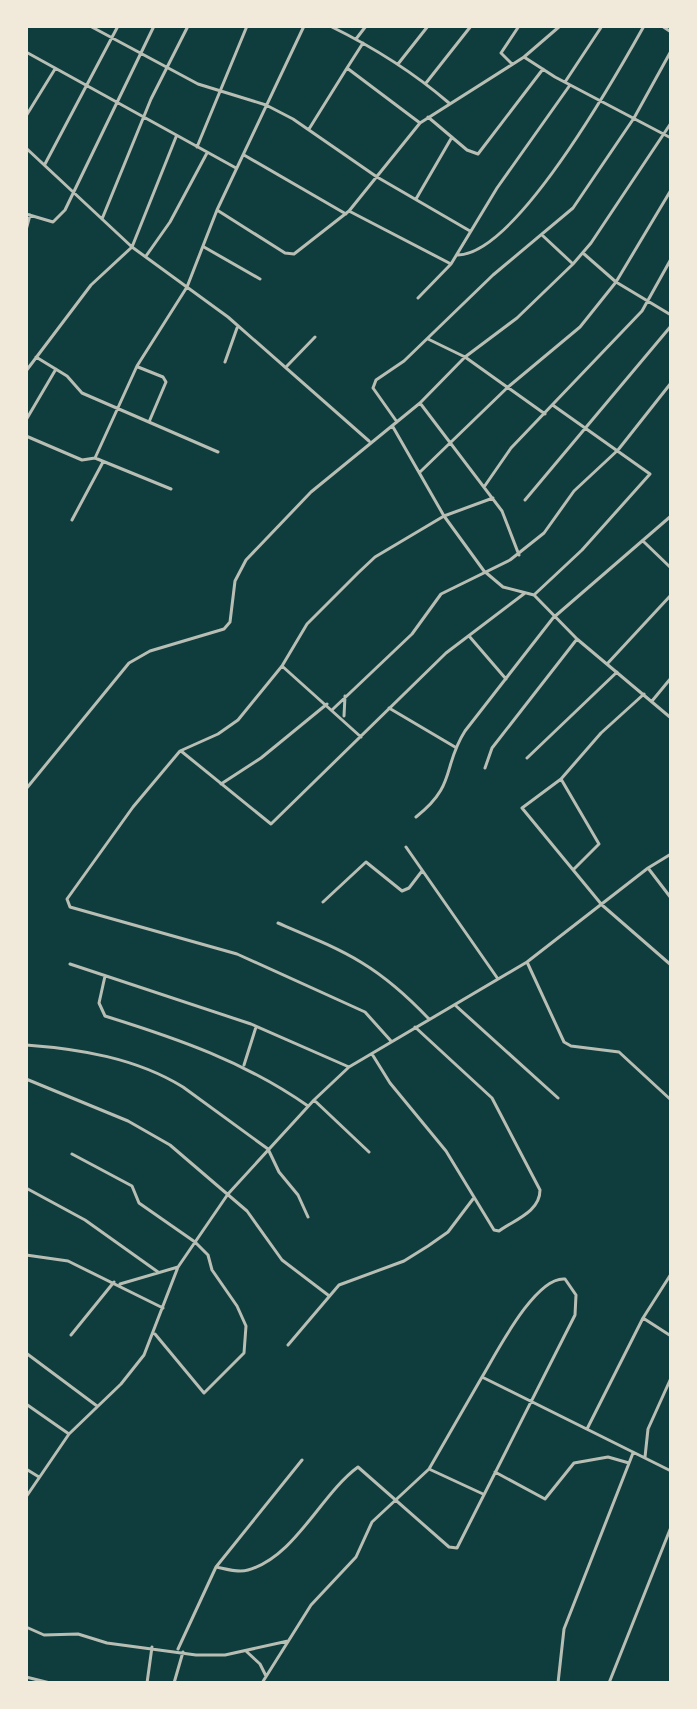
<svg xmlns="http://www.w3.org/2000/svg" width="697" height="1709" font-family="Helvetica,sans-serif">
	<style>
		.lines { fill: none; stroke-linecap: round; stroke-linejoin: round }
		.minor { stroke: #b8beb3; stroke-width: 3 }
	</style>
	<rect width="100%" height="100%" fill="#0f3d3e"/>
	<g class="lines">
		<path class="minor" d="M90 26 198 84 266 105 293 119 377 177 470 231
			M330 26C373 47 413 72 449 103
			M662 26 671 32
			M356 39 366 26
			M363 43 347 68 420 123
			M26 52 236 168
			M524 57 555 77 671 138
			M398 64 428 26
			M512 64 501 53 519 26
			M565 82 602 26
			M426 83 471 26
			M26 116 55 69
			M428 117 467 150 478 154 543 69
			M309 129 347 68
			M197 147 247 26
			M26 148 132 247 228 317 369 441
			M244 155 346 214
			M45 164 118 26
			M416 199 452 137
			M217 210 285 253 294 254 349 211 420 123 524 57 560 26
			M349 211 451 264 497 188 570 85
			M26 214 53 222 65 210 154 26
			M102 219 151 99 188 26
			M26 230 30 215
			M542 235 573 264
			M204 247 260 279
			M583 253 616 282 671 315
			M458 255C517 253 616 76 644 26
			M146 256 170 222 207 153
			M418 298 451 264
			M428 339 465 357 545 414
			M36 357 67 376 82 393 218 452
			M225 362 237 328
			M287 366 315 337
			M138 367 163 377 166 382 149 422
			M26 371 91 285 132 247 176 137
			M420 403 502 511 519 555
			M26 420 56 369
			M397 422 373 388 376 380 404 361 493 275 573 208 634 118 671 51
			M393 427 444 516 484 571 503 587 534 595 577 639 671 718
			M26 436 82 460 95 458 171 489
			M95 458 137 366 187 287 217 210 304 26
			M420 472 508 387 580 327 616 282 671 190
			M484 487 511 448 642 311 671 259
			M525 500 671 326
			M72 520 103 462
			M644 542 671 568
			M535 594 582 550 650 474 554 406
			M469 636 506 679
			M607 664 671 595
			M282 666 361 737
			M644 694 601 733 561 779 522 808 602 905 671 965
			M652 701 671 678
			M389 708 455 747
			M333 709 412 634 441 594 510 560 544 533 574 491 618 450 671 383
			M344 716 345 696
			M181 751 271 824 446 653 525 593
			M527 758 617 672
			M485 768 492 748 577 639
			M561 779 599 844 574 869
			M221 784 261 758 327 704
			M26 789 129 663 150 651 224 629 230 622 235 581 246 560 311 492 420 403 465 357 517 318 573 264 591 243 671 123
			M416 817C457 785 442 767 465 731L553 618 671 516
			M406 847 498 979
			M648 868 671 898
			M323 902 366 862 402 891 409 888 422 871
			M278 923C346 952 377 964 429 1019
			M527 962 564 1042 571 1046 619 1052 671 1100
			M70 964 251 1024 349 1067
			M105 976 99 1003 105 1016C179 1039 245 1062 308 1106
			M455 1005 558 1098
			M26 1013V1029
			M391 1041 365 1012 237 954 70 907 67 899 133 807 180 751 218 734 238 720 282 666 307 624 358 573 375 557 444 516 493 498
			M26 1045C80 1049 136 1058 183 1087L268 1149 279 1172 298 1195 308 1217
			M372 1054 390 1083 446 1151 494 1230 499 1231C514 1220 540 1212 540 1190L492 1098 415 1027
			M244 1065 256 1027
			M26 1079 128 1121 170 1145 247 1211 282 1260 328 1295
			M314 1100 369 1152
			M72 1154 132 1186 139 1203 195 1242 208 1255 212 1270 237 1306 246 1326 244 1353 204 1393 155 1334
			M26 1188 85 1220 158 1272
			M26 1255 68 1261 163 1308
			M120 1284 178 1267
			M643 1318 671 1274
			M71 1335 114 1282
			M288 1345 339 1285 404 1261 428 1246 448 1232 473 1199
			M26 1353 97 1406
			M26 1404 69 1434
			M587 1429 643 1318 671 1336
			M645 1457 648 1429 671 1378
			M26 1469 39 1477
			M429 1469 483 1494
			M495 1472 545 1499 574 1463 608 1457 629 1463
			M26 1497 69 1434 121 1384 144 1355 178 1267 228 1194 314 1100 349 1067 527 962 648 868 671 854
			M216 1567C226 1569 238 1573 248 1570 295 1557 321 1494 358 1467L449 1547 457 1548 575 1315 576 1295 565 1279C535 1276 496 1354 482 1377
			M26 1627 44 1635 78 1634 107 1643 196 1655H225L288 1641
			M178 1649 216 1567 302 1460
			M247 1652 260 1664 266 1676
			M26 1677 50 1683
			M147 1683 152 1647
			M174 1683 183 1652
			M262 1683 311 1605 356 1557 372 1522 429 1469 482 1377 671 1471
			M558 1683 564 1629 633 1453
			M609 1683 671 1527"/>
	</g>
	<rect width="697" height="1709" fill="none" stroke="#f1e9da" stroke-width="56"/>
</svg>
